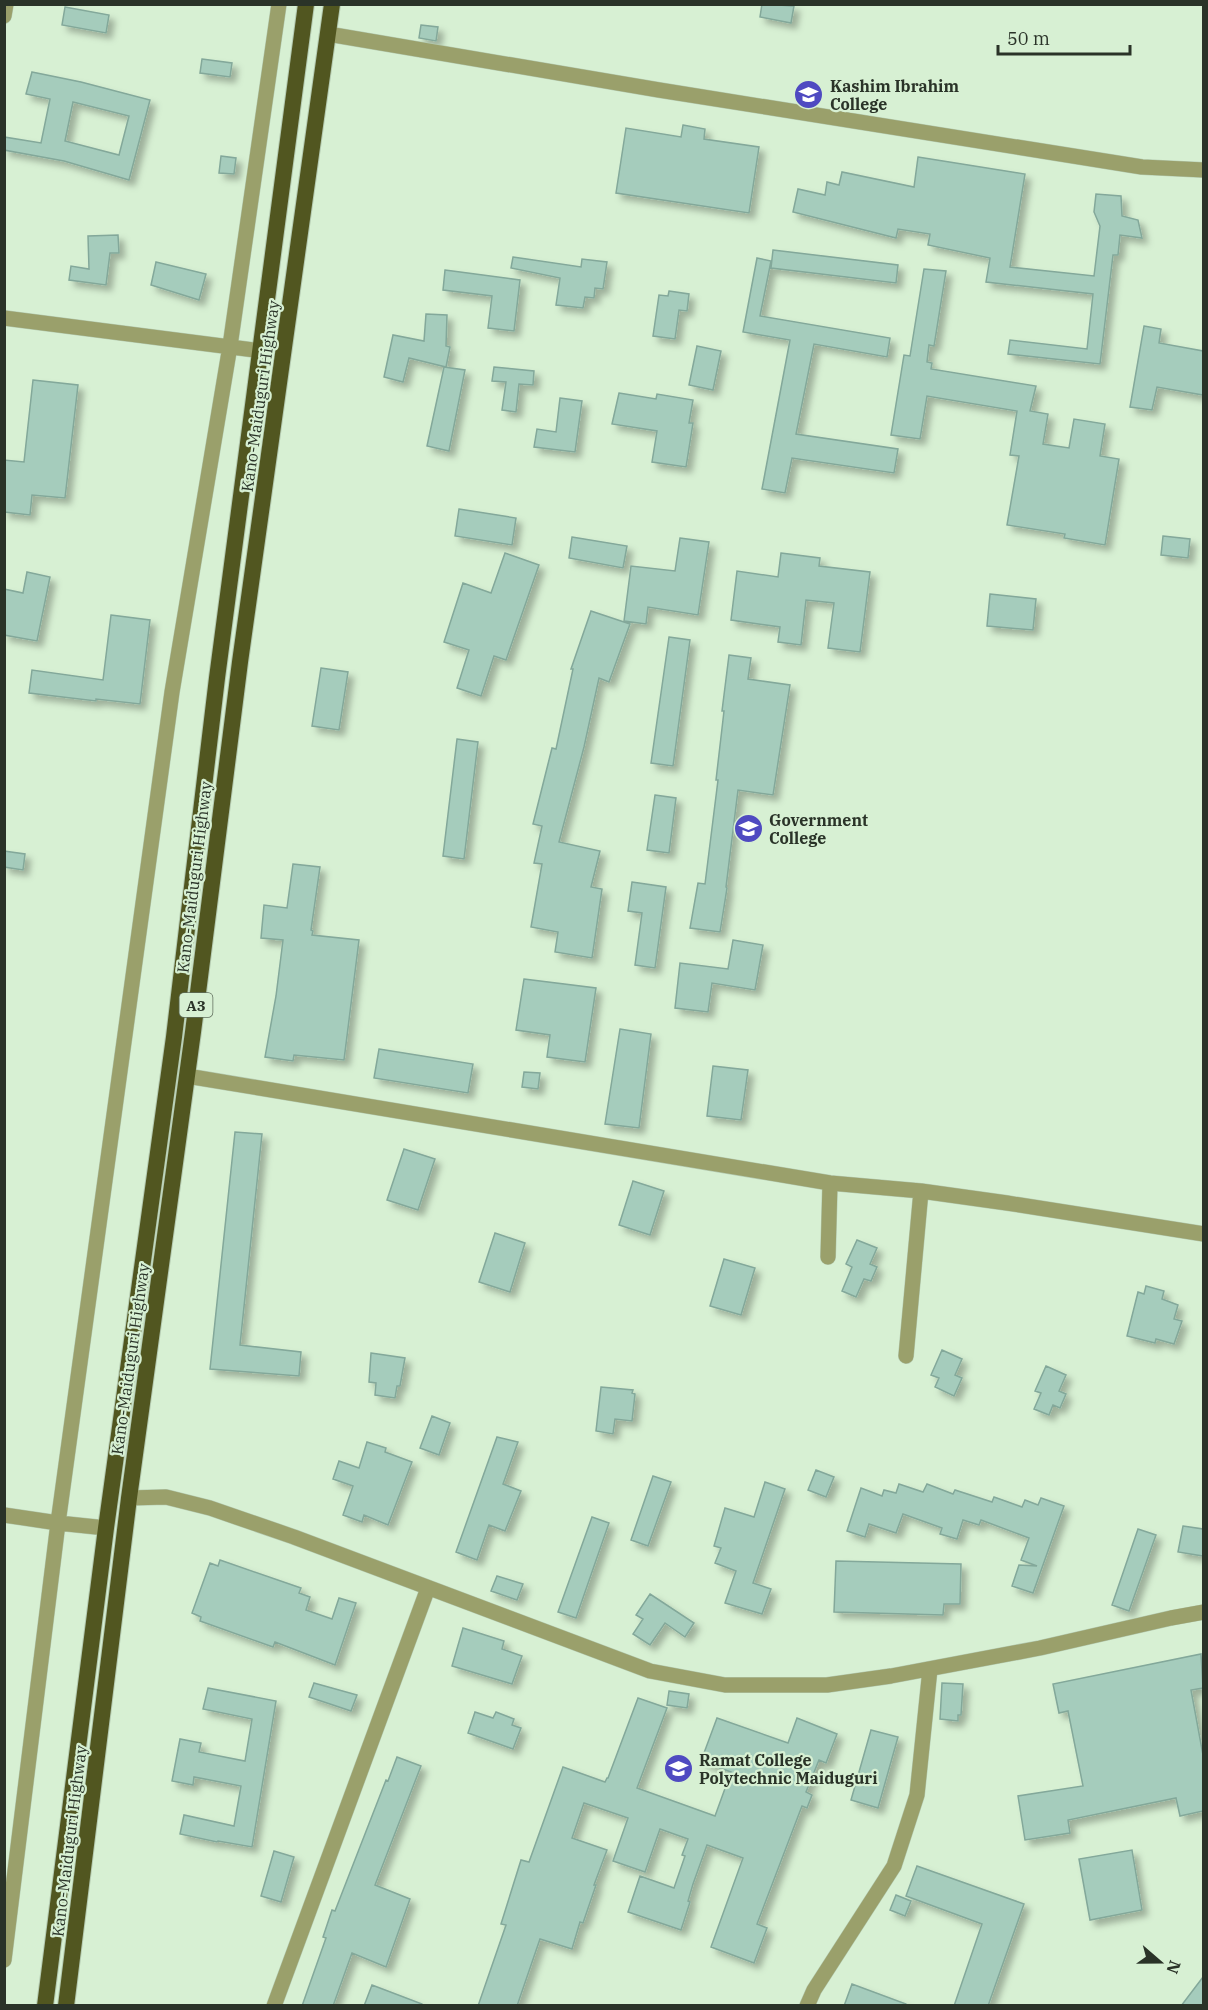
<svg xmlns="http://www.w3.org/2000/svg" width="1208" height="2010" font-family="'IBM Plex Serif',serif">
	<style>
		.building { fill: #a5ccbc; stroke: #83a89a; stroke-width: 1.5; fill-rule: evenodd; filter: url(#shadow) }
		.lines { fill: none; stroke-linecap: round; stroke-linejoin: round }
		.minor-casing { stroke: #b4cab1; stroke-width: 16 }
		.trunk-casing { stroke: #b4cab1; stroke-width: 18 }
		.minor { stroke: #9aa06b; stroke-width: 15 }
		.trunk { stroke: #515620; stroke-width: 16 }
		.labels { text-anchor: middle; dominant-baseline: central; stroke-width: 4.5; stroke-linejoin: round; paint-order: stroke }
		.shield { fill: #d7f0d3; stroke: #5e6c5b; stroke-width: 1.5 }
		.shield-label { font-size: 15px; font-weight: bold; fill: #2a3328 }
		.poi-label { font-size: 16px; font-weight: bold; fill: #2a3328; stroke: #d7f0d3; text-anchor: start }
		.street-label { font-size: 16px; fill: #2a3328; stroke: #d7f0d3 }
	</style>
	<defs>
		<filter id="shadow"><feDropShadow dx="5.5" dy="5.5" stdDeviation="3" flood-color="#0004"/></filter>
	</defs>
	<rect width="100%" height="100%" fill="#d7f0d3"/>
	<path class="building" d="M762 4 794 6 791 23 760 17Z
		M65 7 109 15 106 33 62 25Z
		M421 25 438 27 436 41 419 38Z
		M202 59 232 63 230 77 200 73Z
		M32 72 81 82 150 100 129 180 64 161 4 150V137L41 143 50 99 26 94ZM73 102 129 116 119 155 65 141Z
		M683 125 705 129 704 139 759 147 749 213 616 193 626 128 681 137Z
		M221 156 236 158 234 174 219 173Z
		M918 157 1025 174 1010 267 1094 276 1100 226 1094 212 1096 194 1121 196 1122 216 1138 220 1142 238 1120 235 1118 255H1113L1100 364 1008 354 1010 340 1087 349 1093 294 986 282 990 258 928 245 930 234 898 229 896 238 793 212 798 189 825 195 827 182 839 185 842 172 914 187Z
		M118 235 119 253H110L106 285 69 280 71 266 89 269 88 236Z
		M773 250 898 265 896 283 771 268Z
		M513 257 581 267 582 259 607 262 603 289 595 288 594 298 585 297 583 308 556 305 560 278 511 268Z
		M757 258 771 261 760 316 890 338 887 357 814 344 796 434 898 449 894 473 792 458 785 493 762 489 790 340 743 332Z
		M156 262 206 274 199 300 151 285Z
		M924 269 946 271 934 346 929 345 927 362 932 363 931 369 1036 386 1030 411 1048 414 1043 444 1069 448 1074 419 1105 424 1100 456 1119 459 1105 545 1064 538 1065 534 1007 525 1019 456 1010 455 1017 411 927 396 920 439 891 435 904 355 910 356Z
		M445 270 520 280 514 331 488 328 492 296 443 290Z
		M669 291 689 294 687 311 679 310 675 339 653 336 659 295 668 296Z
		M426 314 447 315 446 346 450 347 446 367 409 358 403 382 384 377 393 335 424 341Z
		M1144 326 1161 329 1159 343 1203 351V395L1157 387 1152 410 1130 407Z
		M697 346 721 351 713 390 689 385Z
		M444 367 465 370 449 451 427 446Z
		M494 367 534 371 533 385 519 384 516 412 502 410 506 382 492 381Z
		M33 380 78 385 65 498 32 495 30 515 4 512V460L24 462Z
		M619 393 656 399 657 394 693 400 689 423H693L686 467 652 462 657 431 612 424Z
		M560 398 582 401 575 452 534 447 537 429 556 432Z
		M459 509 516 518 512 545 455 536Z
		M1163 536 1190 539 1188 558 1161 555Z
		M572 537 627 546 623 568 569 558Z
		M680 538 709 542 698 615 648 607 646 624 624 621 631 566 675 571Z
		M505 553 539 565 506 660 494 656 481 696 457 688 469 650 444 642 463 583 491 593Z
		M781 553 820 558 819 566 870 572 860 652 828 648 834 603 806 600 801 645 778 642 780 627 731 620 737 571 778 577Z
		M27 572 50 577 37 641 4 635V589L23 593Z
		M990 594 1036 599 1033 630 987 626Z
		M591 611 630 624 609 682 599 678 584 747 559 842 600 851 591 887 602 889 592 958 555 952 558 932 531 927 542 864 534 863 542 826 533 824 552 748 556 749 573 669H571Z
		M111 615 150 620 140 704 96 699V701L29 693 32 670 103 680Z
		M669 637 690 640 673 766 651 763Z
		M729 655 751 658 748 679 790 685 773 795 738 790 726 887 727 888 720 932 690 928 698 883 705 884 718 780H716L724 711H722Z
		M321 668 348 672 339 730 312 726Z
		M457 739 478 742 464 859 443 856Z
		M655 795 676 798 669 853 647 850Z
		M4 851 25 854 23 870 4 867Z
		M293 864 320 867 311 930 313 931 312 935 359 940 344 1060 294 1055 293 1061 265 1057 276 996 283 940 261 938 264 905 287 908Z
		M632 882 666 887 655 968 635 965 642 913 628 911Z
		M733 940 763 945 755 990 712 983 708 1012 675 1008 680 963 728 969Z
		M524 979 596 988 585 1062 547 1057 550 1035 516 1030Z
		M620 1029 651 1034 639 1128 605 1124Z
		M379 1049 473 1064 468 1093 374 1078Z
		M713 1066 748 1070 741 1120 707 1116Z
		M524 1072 540 1073 538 1089 522 1087Z
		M235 1132 262 1134 240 1345 301 1352 299 1376 210 1369Z
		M404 1149 435 1159 418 1210 387 1200Z
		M633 1181 664 1191 650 1235 619 1225Z
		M495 1233 525 1243 510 1292 479 1282Z
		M857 1240 877 1248 870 1264 877 1267 871 1281 864 1279 856 1297 842 1291 852 1267 846 1264Z
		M724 1259 755 1268 741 1315 710 1306Z
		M1146 1286 1164 1291 1162 1299 1178 1305 1174 1319 1182 1321 1174 1344 1156 1339 1155 1343 1127 1336 1138 1292 1144 1294Z
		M942 1350 962 1359 955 1375 962 1378 954 1396 935 1387 939 1378 931 1375Z
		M371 1353 405 1358 400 1386H397L395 1398 375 1395 376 1383 369 1382Z
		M1046 1366 1066 1375 1059 1391 1066 1394 1060 1408 1053 1405 1049 1415 1034 1409 1041 1393 1035 1391Z
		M601 1387 633 1390 632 1393 635 1394 632 1421 615 1419 613 1434 596 1431Z
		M432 1416 450 1423 439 1455 420 1448Z
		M497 1437 518 1442 503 1484 521 1491 505 1531 489 1525 477 1560 456 1552Z
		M367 1442 386 1448 385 1452 412 1462 388 1525 364 1515 362 1522 343 1515 353 1486 333 1479 339 1461 359 1468Z
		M816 1470 834 1477 826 1497 808 1490Z
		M653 1476 671 1482 648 1546 631 1540Z
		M765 1482 785 1489 753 1583 771 1589 762 1614 725 1603 736 1571 715 1563 721 1548 714 1546 725 1508 754 1517Z
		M899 1484 923 1492 927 1484 953 1494 955 1490 992 1502 994 1497 1022 1507 1025 1500 1038 1505 1041 1498 1064 1506 1033 1593 1012 1586 1019 1565 1037 1566 1021 1560 1029 1538 981 1520 979 1525 963 1520 957 1539 940 1534 942 1528 903 1514 896 1533 869 1524 865 1537 847 1531 861 1488 882 1496 884 1490 896 1493Z
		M592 1517 609 1523 576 1618 558 1612Z
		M1183 1526 1203 1529V1556L1178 1552Z
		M1138 1529 1156 1535 1129 1611 1112 1605Z
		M220 1560 301 1588 299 1593 310 1597 306 1610 332 1619 339 1598 356 1603 335 1665 275 1642 273 1647 200 1621 201 1617 192 1613 210 1563 218 1566Z
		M836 1561 961 1564 960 1604H944L943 1615 834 1612Z
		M497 1576 523 1584 517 1600 491 1591Z
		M650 1594 694 1623 685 1637 665 1623 650 1645 633 1634 643 1619 636 1615Z
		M463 1628 504 1641 502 1649 522 1656 512 1684 452 1666Z
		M1201 1654 1203 1688 1191 1690 1203 1755V1811L1180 1816 1176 1798 1068 1820 1070 1833 1025 1840 1018 1796 1083 1786 1068 1711 1059 1713 1053 1684Z
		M314 1683 357 1695 351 1711 309 1697Z
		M942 1683 963 1684 961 1715H958V1721L940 1719Z
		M208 1688 276 1701 252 1847 218 1841 217 1842 180 1834 184 1815 234 1826 241 1786 194 1777 193 1785 172 1781 180 1739 201 1743 199 1752 245 1761 252 1719 203 1709Z
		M669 1691 689 1694 687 1708 667 1705Z
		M638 1698 667 1708 637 1788 715 1816 731 1772 701 1761 717 1718 788 1743 797 1718 837 1734 826 1763 819 1760 806 1792 812 1795 807 1808 802 1806 757 1924 767 1928 754 1963 711 1947 743 1858 707 1845 693 1884 688 1901 690 1902 681 1930 628 1912 640 1876 674 1888 685 1856 682 1855 688 1839 660 1829 645 1872 613 1861 628 1818 584 1803 572 1838 607 1850 594 1885H596L583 1923 580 1922 572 1949 540 1939 517 2006H478L506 1925 501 1924 521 1860 529 1862 563 1767 605 1782 607 1778H608Z
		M475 1712 493 1718 496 1712 514 1719 512 1725 521 1728 513 1749 468 1733Z
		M871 1730 898 1737 878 1808 851 1800Z
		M397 1757 421 1766 375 1885 410 1899 386 1967 352 1953 333 2006H302L326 1938 323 1937 332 1910 335 1911 386 1780 388 1781Z
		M1132 1850 1142 1910 1090 1920 1079 1859Z
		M274 1851 294 1857 281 1902 261 1896Z
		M917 1866 1024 1904 988 2006H954L982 1924 906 1896Z
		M896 1895 911 1901 905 1916 890 1910Z
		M1203 1977V2006H1181Z
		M852 1984 906 2004V2006H844Z
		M372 1985 422 2004V2006H364Z"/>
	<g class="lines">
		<defs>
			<path id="minor" d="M4 16 6 4
				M328 34 659 90 1142 167 1204 170
				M4 318 262 351
				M187 1076 830 1183 921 1191 1007 1203 1204 1234
				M828 1257 830 1183
				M906 1356 921 1191
				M129 1498 166 1497 210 1508 294 1537 650 1671 725 1685H827L891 1676 1040 1648 1171 1618 1204 1612
				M4 1515 58 1523 106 1528
				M4 1960 58 1523 172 692 230 346 279 4
				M274 2006 428 1588
				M807 2006 814 1990 894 1866 917 1795 930 1669"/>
			<path id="trunk" d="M45 2006 106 1528 174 1037 217 678 306 4
				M66 2006 129 1498 193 1032 240 662 332 4"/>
		</defs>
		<use href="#minor" class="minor-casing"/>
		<use href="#trunk" class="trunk-casing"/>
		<use href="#minor" class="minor"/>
		<use href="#trunk" class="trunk"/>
	</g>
	<defs>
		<symbol id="school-disc" viewBox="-11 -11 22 22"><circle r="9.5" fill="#4f4ac1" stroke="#d7f0d3"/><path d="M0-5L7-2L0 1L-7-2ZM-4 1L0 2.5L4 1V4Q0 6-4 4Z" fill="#fff"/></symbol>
	</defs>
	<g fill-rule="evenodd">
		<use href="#school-disc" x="792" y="78" width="33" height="33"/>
		<use href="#school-disc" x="732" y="812" width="33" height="33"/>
		<use href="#school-disc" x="662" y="1752" width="33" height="33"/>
	</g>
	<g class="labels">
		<rect class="shield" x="179.5" y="993" width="33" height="24" rx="4.5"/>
		<g class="shield-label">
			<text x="196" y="1005">A3</text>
		</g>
		<g class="poi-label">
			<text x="830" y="86">Kashim Ibrahim<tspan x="830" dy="18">College</tspan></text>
			<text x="769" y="820">Government<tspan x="769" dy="18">College</tspan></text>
			<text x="699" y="1760">Ramat College<tspan x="699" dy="18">Polytechnic Maiduguri</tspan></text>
		</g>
		<g class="street-label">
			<text transform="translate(260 396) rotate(-82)">Kano-Maiduguri Highway</text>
			<text transform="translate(194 877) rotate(-83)">Kano-Maiduguri Highway</text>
			<text transform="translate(130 1359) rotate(-82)">Kano-Maiduguri Highway</text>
			<text transform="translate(69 1841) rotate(-83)">Kano-Maiduguri Highway</text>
		</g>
	</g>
	<rect width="1208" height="2010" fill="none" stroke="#2a3328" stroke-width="12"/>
	<g transform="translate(1160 1962) rotate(110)" stroke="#d7f0d3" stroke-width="4.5" paint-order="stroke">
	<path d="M0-4.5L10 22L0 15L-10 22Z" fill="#2a3328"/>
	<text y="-9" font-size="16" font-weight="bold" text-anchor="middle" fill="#2a3328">N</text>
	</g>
	<path d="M998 45v9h132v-9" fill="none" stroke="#2a3328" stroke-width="3"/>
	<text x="1007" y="45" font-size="18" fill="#2a3328" stroke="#d7f0d3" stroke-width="4.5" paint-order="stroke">50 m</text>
</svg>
